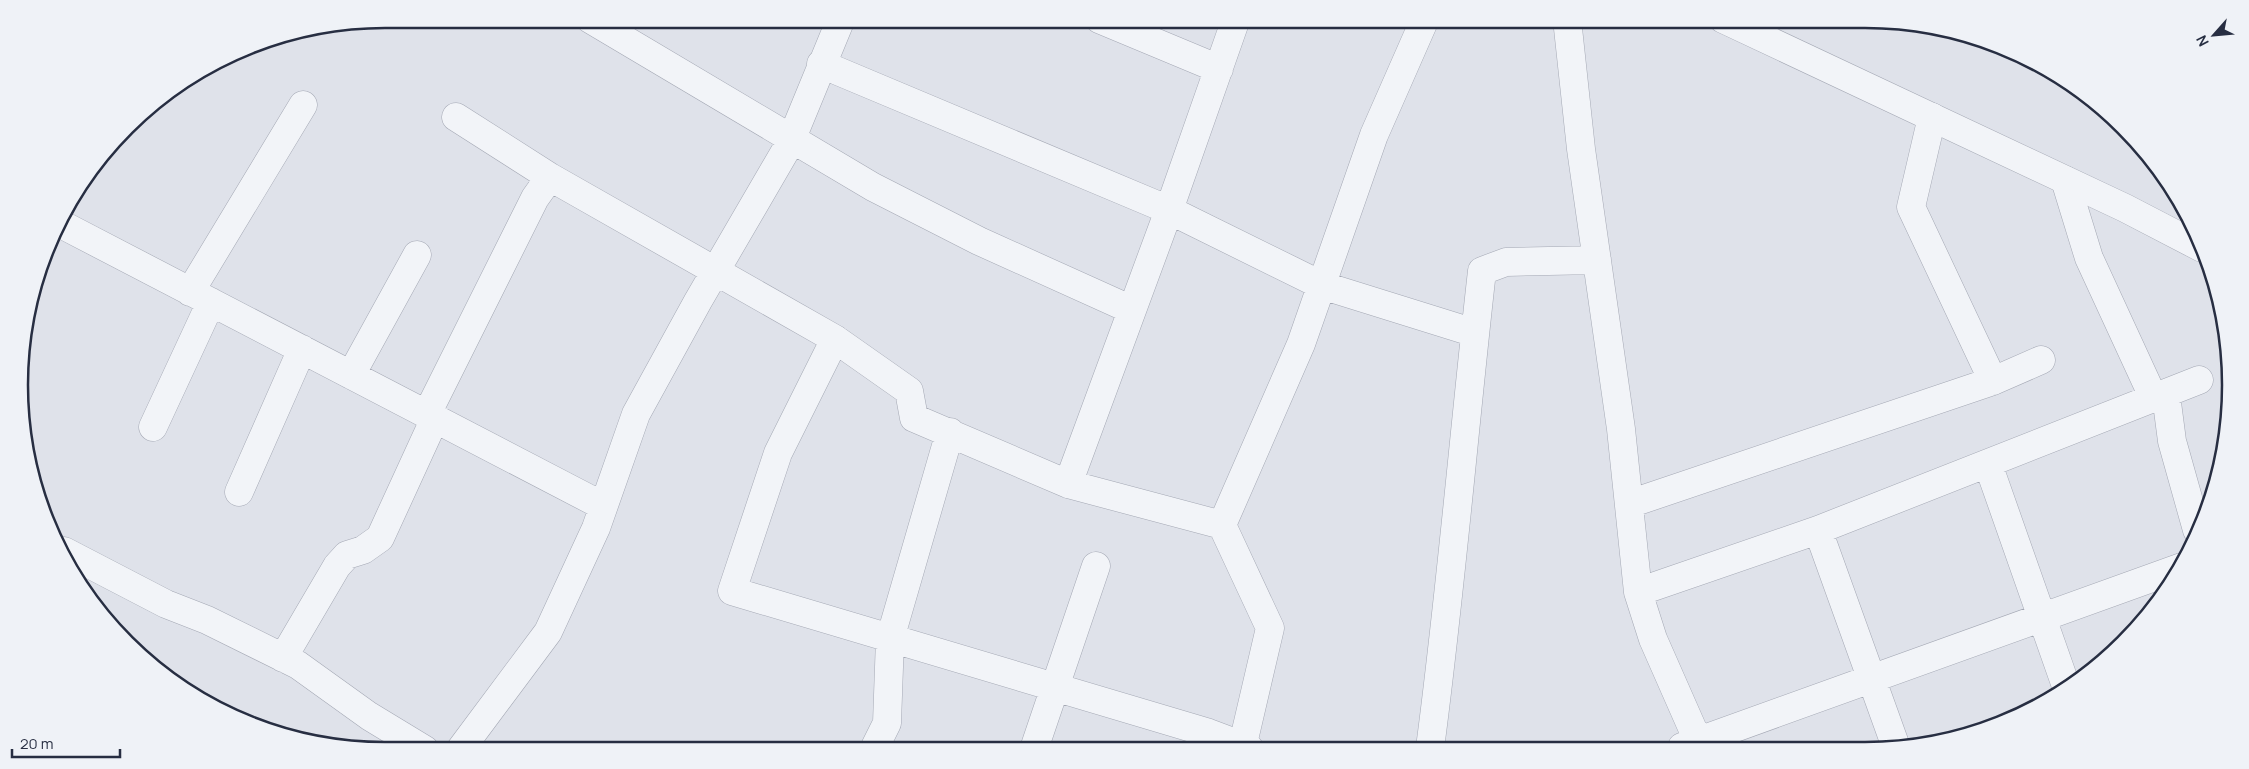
<svg xmlns="http://www.w3.org/2000/svg" width="2249" height="769" font-family="Manrope,sans-serif">
	<style>
		.lines { fill: none; stroke-linecap: round; stroke-linejoin: round }
		.minor-casing { stroke: #a4a8b4; stroke-width: 29 }
		.tertiary-casing { stroke: #a4a8b4; stroke-width: 29 }
		.minor { stroke: #f2f4f8; stroke-width: 28 }
		.tertiary { stroke: #f2f4f8; stroke-width: 28 }
		.rim { fill: none; stroke: #272e42; stroke-width: 2.5 }
	</style>
	<rect width="100%" height="100%" fill="#dfe2ea"/>
	<g class="lines">
		<defs>
			<path id="minor" d="M590 19 873 187 979 241 1132 310
				M1099 19 1219 69
				M1567 19 1581 149 1621 429 1638 592 1653 639 1701 748
				M821 64 1169 210 1321 285 1475 333
				M456 117 550 177 835 339 909 391 914 418 1068 484 1222 525
				M1932 117 1911 207 1993 381
				M2065 180 2089 258 2154 399
				M57 222 603 506
				M190 292 303 105
				M835 339 778 453 732 591 1209 733 1249 748
				M351 375 417 255
				M2166 395 2172 441 2197 530
				M427 414 535 198 550 177
				M153 427 211 302
				M1988 464 2066 686
				M1068 484 1169 210 1236 19
				M239 492 302 349
				M1629 504 1993 381 2041 360
				M1818 530 1896 747
				M64 551 166 604 207 620 298 665 369 716 425 750
				M1638 592 1818 530 2199 380
				M283 658 337 566 347 555 363 550 380 538 435 418
				M1682 747 2182 567
				M1242 748 1270 628 1222 525 1301 344 1374 135 1425 19
				M1430 748C1451 590 1464 430 1482 271L1506 262 1597 260
				M874 749 887 723 890 639 950 432
				M1034 749 1096 566
				M460 750 548 632 596 528 636 414 698 301 790 143 841 19"/>
			<path id="tertiary" d="M1723 19 2125 208 2202 248"/>
		</defs>
		<use href="#minor" class="minor-casing"/>
		<use href="#tertiary" class="tertiary-casing"/>
		<use href="#minor" class="minor"/>
		<use href="#tertiary" class="tertiary"/>
	</g>
	<path d="M0 0H2249V769H0ZM385 28H1865A357 357 0 0 1 2222 385V385A357 357 0 0 1 1865 742H385A357 357 0 0 1 28 385V385A357 357 0 0 1 385 28Z" fill="#eff2f7" fill-rule="evenodd"/>
	<path class="rim" d="M385 28H1865A357 357 0 0 1 2222 385V385A357 357 0 0 1 1865 742H385A357 357 0 0 1 28 385V385A357 357 0 0 1 385 28Z"/>
	<g transform="translate(2214 35) rotate(243)" stroke="#eff2f7" stroke-width="4" paint-order="stroke">
	<path d="M0-4L9 19L0 12L-9 19Z" fill="#272e42"/>
	<text y="-8" font-size="14" font-weight="bold" text-anchor="middle" fill="#272e42">N</text>
	</g>
	<path d="M12 749v8h108v-8" fill="none" stroke="#272e42" stroke-width="2.5"/>
	<text x="20" y="749" font-size="15" fill="#272e42" stroke="#eff2f7" stroke-width="4" paint-order="stroke">20 m</text>
</svg>
